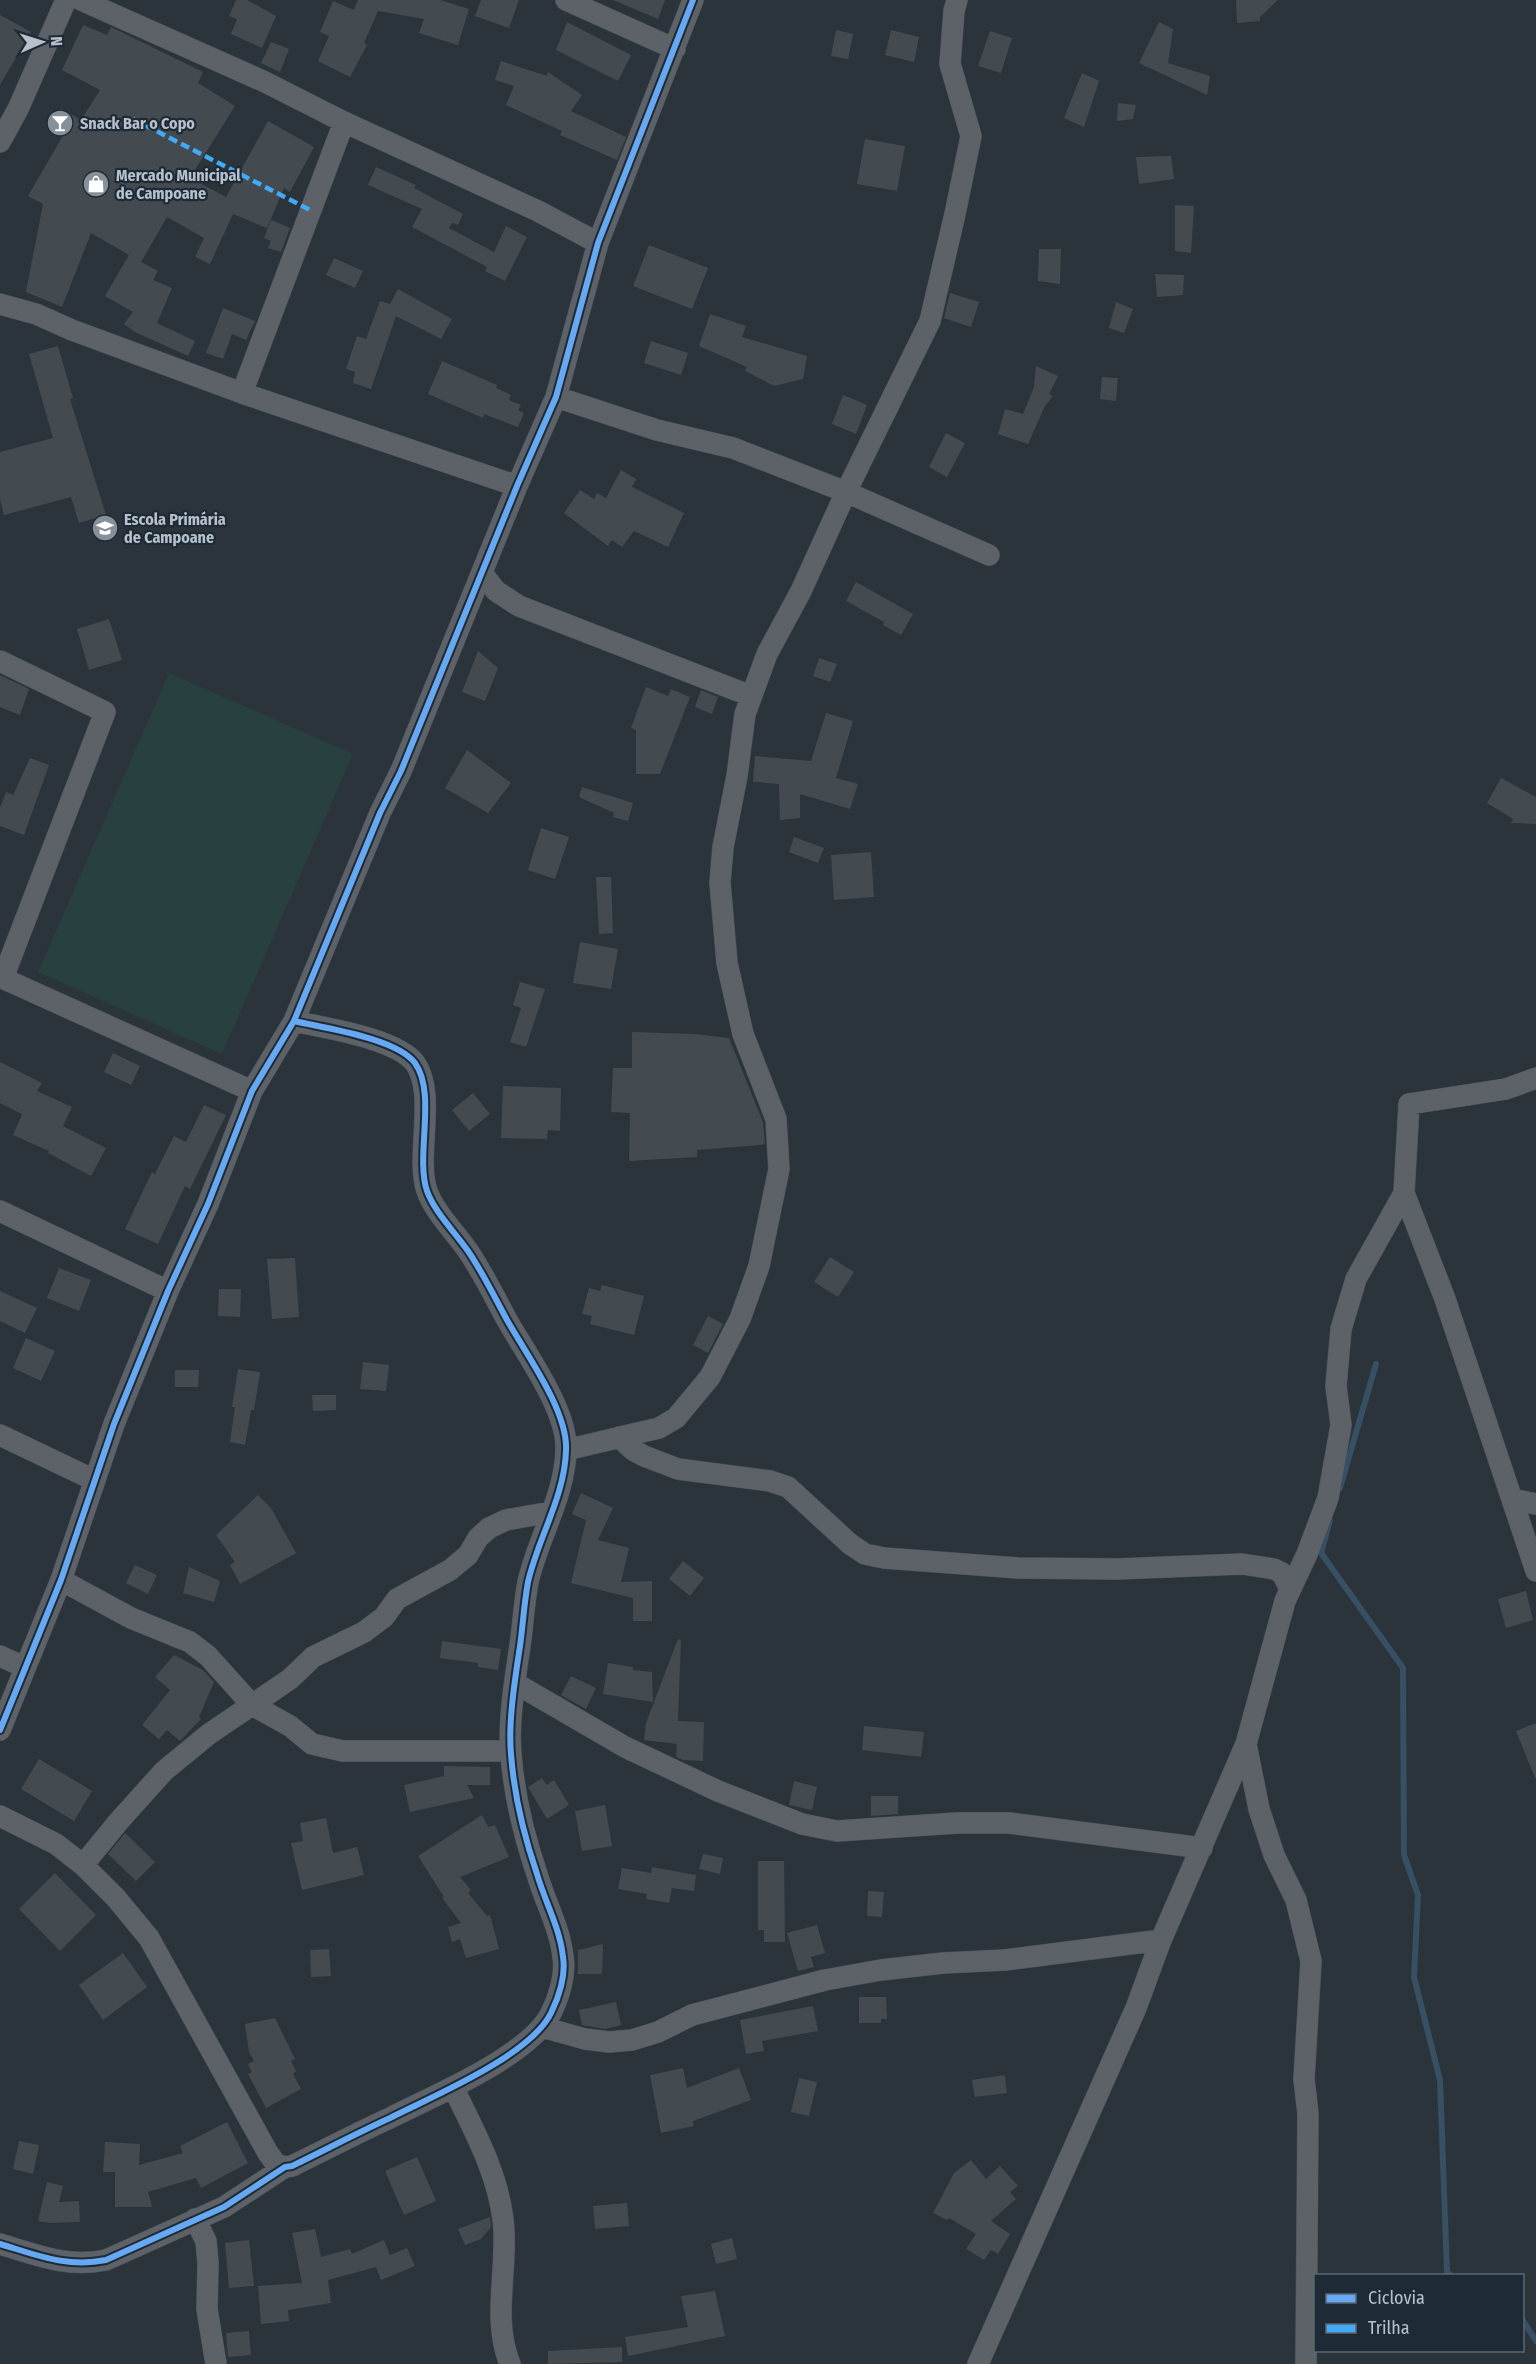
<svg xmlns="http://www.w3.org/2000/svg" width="1536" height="2364" font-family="'Fira Sans Condensed',sans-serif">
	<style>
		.green { fill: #284040 }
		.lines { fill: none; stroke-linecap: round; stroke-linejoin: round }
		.stream { stroke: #385064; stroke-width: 6 }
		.building { fill: #444b50 }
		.street-casing { stroke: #495055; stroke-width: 22 }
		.street { stroke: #5c6268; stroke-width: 21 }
		.quiet { stroke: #42abf6; stroke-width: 4.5; stroke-dasharray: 9 4.5; stroke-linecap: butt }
		.cycleway-casing { stroke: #1e2b36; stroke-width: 10 }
		.cycleway { stroke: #66a8f1; stroke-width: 6 }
		.labels { text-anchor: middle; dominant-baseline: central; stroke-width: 4.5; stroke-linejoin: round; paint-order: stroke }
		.poi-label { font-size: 16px; font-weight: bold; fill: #b6c1cb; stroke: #1e2b36; text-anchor: start }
	</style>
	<rect width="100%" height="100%" fill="#2b343b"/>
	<path class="green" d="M169 673 353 754 222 1054 38 972Z"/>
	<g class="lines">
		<path class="stream" d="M1340 1488 1376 1364
			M1330 1520 1321 1553 1403 1668 1404 1855 1418 1895 1414 1977 1440 2080 1447 2272 1452 2276
			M1522 2319 1536 2341"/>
	</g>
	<path class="building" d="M236 0H247L276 16 262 48 231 34 237 19 229 16Z
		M358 0H440L469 9 458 45 419 33 424 19 378 11 364 43 367 45 350 77 318 61 329 36 320 32 333 1 354 10Z
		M481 0H519L509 28 475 16Z
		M613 0H665L658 19Z
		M1236 0H1278L1260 17V21L1237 23Z
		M0 15 31 32 0 85Z
		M567 22 631 55 618 81 556 50Z
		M1159 22 1173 29 1168 63 1210 76 1207 95 1139 63Z
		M83 25 107 35 111 27 203 72 198 83 235 106 190 178 226 197 268 121 314 147 290 192 284 188 267 228 233 214 210 264 195 257 204 238 167 217 141 262 158 271 153 280 172 288 157 323 195 341 188 356 135 332 124 324 133 312 105 296 129 255 91 233 62 307 26 292 43 204 28 196 62 137 48 129 61 108 81 120 100 90 62 70Z
		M836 30 853 34 848 59 831 56Z
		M891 30 919 37 914 62 885 55Z
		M990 31 1012 38 1001 73 978 66Z
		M271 42 289 49 280 72 261 63Z
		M501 61 547 76 548 72 582 95 571 111 626 137 617 160 560 135 562 131 506 105 514 86 495 80Z
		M1082 73 1099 81 1084 127 1064 118Z
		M1118 103 1136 105 1133 119 1117 121Z
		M865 139 905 146 897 191 857 184Z
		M1171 156 1174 179 1139 184 1136 157Z
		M376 167 416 185 414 188 463 214 458 225 452 223 449 228 494 252 506 226 527 237 505 281 485 271 487 267 412 227 422 209 368 185Z
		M1175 205 1194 206 1191 253 1175 251Z
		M271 220 290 228 281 252 268 248 271 241 264 238Z
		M649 245 708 268 692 309 633 286Z
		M1039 249H1061L1060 284 1038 281Z
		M334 258 363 271 355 288 326 275Z
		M1155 274 1184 275 1183 295 1157 297Z
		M398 289 452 319 441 339 396 316 371 389 353 383 355 372 346 369 357 336 366 339 380 301 390 304Z
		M950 293 979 302 971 327 944 318Z
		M1116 302 1133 309 1124 333 1109 328Z
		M223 308 255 321 246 340 232 334 223 359 206 353Z
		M710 314 746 326 742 337 807 356 803 379 774 386 745 371 747 367 699 346Z
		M651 341 688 353 681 375 644 363Z
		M58 346 73 398 70 399 106 515 79 523 71 497 4 515 0 499V452L53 438 29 354Z
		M442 361 497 385 496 388 511 395 509 400 521 405 518 410 524 413 518 427 484 414 483 418 428 394Z
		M1036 366 1058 376 1049 394 1053 396 1045 406 1028 444 998 434 1005 409 1023 414 1034 387Z
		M1102 377 1118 378 1116 401 1100 399Z
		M843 395 867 405 856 434 832 424Z
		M946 433 965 443 947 477 929 467Z
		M621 470 636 479 632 487 684 513 668 547 634 531 622 547 612 540 608 546 564 513 580 490 594 499 597 493 606 498Z
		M856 582 913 614 901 635 883 625 884 622 846 601Z
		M109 619 122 660 89 670 77 629Z
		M478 651 498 668 485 701 462 692Z
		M819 658 837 664 830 682 813 676Z
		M0 675 29 689 20 715 0 707Z
		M646 687 668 696 671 689 690 697 660 774H636V730L631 728Z
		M701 690 718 697 712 714 695 707Z
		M826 713 853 721 836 778 858 784 850 809 800 794V818L780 820 779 784 753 782 755 756 811 761Z
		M467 750 511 783 488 813 445 788Z
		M30 758 49 765 24 835 0 826V808L6 792 13 795Z
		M1501 778 1536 797V824L1511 823 1513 819 1487 803Z
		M582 787 633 803 628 821 613 817 614 813 579 797Z
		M541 828 569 837 555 879 528 870Z
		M794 837 824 848 818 863 789 852Z
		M871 852 874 897 834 900 831 855Z
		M596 877H611L613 933 599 934Z
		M580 942 618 949 611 989 573 983Z
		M520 982 545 989 526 1047 510 1042 521 1008 513 1005Z
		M632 1032 695 1034 729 1038 763 1122 765 1143 761 1145 697 1150V1157L629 1161 630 1113 611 1112 613 1068H632Z
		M113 1053 140 1066 131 1085 104 1072Z
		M0 1062 42 1083 37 1091 72 1107 63 1126 106 1148 91 1176 48 1153 49 1151 13 1135 22 1114 0 1103Z
		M503 1086 561 1088 560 1131 548 1130 547 1139 501 1138Z
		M473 1093 490 1114 469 1131 452 1110Z
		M204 1105 226 1115 190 1189 185 1186 158 1244 125 1229 152 1172 155 1174 174 1136 186 1142Z
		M830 1257 854 1272 838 1297 814 1282Z
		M295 1258 299 1317 272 1319 267 1259Z
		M59 1268 91 1280 79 1311 47 1298Z
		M602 1285 644 1296 634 1335 590 1324 592 1316 582 1314 589 1288 600 1291Z
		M219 1289H241L240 1317 218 1316Z
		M0 1291 37 1308 25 1333 0 1321Z
		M708 1316 723 1324 708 1353 693 1345Z
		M26 1338 55 1351 41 1381 13 1368Z
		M363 1362 389 1365 386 1391 360 1389Z
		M238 1369 260 1372 254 1410H251L245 1445 230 1442 235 1407H232Z
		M175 1370H199L198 1387H175Z
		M312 1395H336V1410L313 1411Z
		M581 1493 613 1508 598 1540 629 1548 621 1582 652 1581V1621H633V1598L571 1583 586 1520 572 1514Z
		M258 1495 271 1508 296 1553 240 1584 230 1565 235 1562 216 1535Z
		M683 1561 704 1578 690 1596 669 1579Z
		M135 1565 157 1575 148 1594 126 1583Z
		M189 1567 220 1581 214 1602 183 1593Z
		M1526 1591 1533 1620 1506 1628 1498 1599Z
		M678 1639 681 1640 678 1721 704 1722 703 1761 683 1760 676 1757 677 1744 644 1740 646 1723Z
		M442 1641 501 1649 498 1670 478 1667V1663L440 1658Z
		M174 1655 203 1670 214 1682 199 1717 201 1719 180 1741 167 1730 159 1739 142 1725 170 1690 155 1677Z
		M608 1663 633 1667V1670L652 1672 653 1702 603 1694Z
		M571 1676 596 1688 586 1709 561 1695Z
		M1536 1723V1778H1535L1516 1731Z
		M864 1726 924 1732 921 1757 862 1750Z
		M39 1759 92 1791 74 1821 21 1789Z
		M444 1766 490 1767V1785H467L474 1798 410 1812 404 1785 444 1776Z
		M542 1778 547 1785 554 1780 569 1805 547 1819 528 1787Z
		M794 1781 817 1787 812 1810 789 1805Z
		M871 1796H898V1814L871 1816Z
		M605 1805 612 1846 582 1851 575 1811Z
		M482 1815 488 1827 495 1825 509 1857 460 1877 471 1890 468 1893 487 1916 490 1915 499 1949 466 1958 460 1939 452 1942 448 1927 461 1923 442 1898 444 1897 418 1856Z
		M326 1818 333 1853 357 1847 364 1875 302 1890 291 1843 303 1841 300 1823Z
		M125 1833 155 1862 136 1881 108 1854Z
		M703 1854 723 1858 720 1874 699 1869Z
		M758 1861H784L785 1942H764V1930H758Z
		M652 1867 696 1875 694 1891 672 1888 669 1903 646 1899 647 1894 618 1889 622 1868 651 1873Z
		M55 1873 96 1915 60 1951 19 1909Z
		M868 1891 884 1892 882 1917 867 1916Z
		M817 1925 825 1953 811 1957 814 1967 798 1971 787 1933Z
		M603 1944 602 1974H578V1950Z
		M329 1949 331 1976 311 1977 310 1950Z
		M123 1953 147 1987 103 2020 79 1985Z
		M859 1997H886L887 2019H881V2023H859Z
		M616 2002 621 2025 605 2029 582 2025 579 2010Z
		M813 2006 818 2031 762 2041 764 2051 746 2054 740 2020Z
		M275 2018 295 2059 291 2061 296 2071 293 2074 301 2089 266 2108 248 2074 252 2072 248 2064 254 2061 249 2052 245 2024Z
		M683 2068 687 2088 739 2068 751 2100 693 2121 694 2126 661 2133 650 2075Z
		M1005 2075 1007 2093 975 2097 972 2080Z
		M799 2078 817 2082 809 2116 791 2112Z
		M227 2122 248 2163 201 2188 196 2178 148 2192 152 2207H115V2172H103L105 2142 140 2144 139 2165 183 2153 180 2146Z
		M19 2141 39 2145 33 2174 13 2169Z
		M417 2157 436 2201 404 2215 385 2171Z
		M971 2160 986 2179 1000 2166 1018 2186 1010 2192 1016 2199 991 2221 1010 2234 998 2254 991 2250 984 2260 966 2249 976 2234 949 2218 947 2220 933 2213 954 2173Z
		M47 2182 63 2186 59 2202 79 2201 80 2222 49 2223 38 2221Z
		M627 2203 629 2226 595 2229 593 2206Z
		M490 2217 491 2227 481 2239 465 2245 458 2229Z
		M315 2229 321 2257 350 2249 352 2254 384 2240 390 2255 407 2248 415 2266 381 2280 376 2267 328 2280 331 2303 288 2310 289 2321 261 2324 258 2286 302 2283 292 2233Z
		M732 2238 737 2259 716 2264 711 2244Z
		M249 2240 254 2286 229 2288 225 2243Z
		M715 2291 725 2336 628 2356 625 2337 688 2327 681 2296Z
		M249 2331 251 2355 228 2357 226 2333Z
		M622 2347V2362L548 2364V2351Z"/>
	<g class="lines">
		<defs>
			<path id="street" d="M81 0 263 81 344 122 538 211 598 243
				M566 0 675 49
				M0 142 18 109 66 0
				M0 304 36 314 72 330 242 393 517 486
				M242 393 344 122
				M556 397 657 430 733 448 846 492 989 555
				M482 573 496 591 519 606 751 696
				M0 661 105 712 3 978
				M0 977 252 1091
				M1404 1193 1445 1299 1536 1571
				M0 1211 168 1291
				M0 1435 94 1480
				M619 1437 633 1450 644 1456 678 1469 770 1481 788 1487 850 1544 865 1554 884 1558 1018 1568 1117 1569 1242 1564 1274 1569 1282 1573 1290 1589
				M566 1450 659 1428 676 1418 710 1377 740 1319 759 1266 779 1169 776 1119 743 1034 727 963 720 883 723 847 737 776 745 714 767 654 801 591 846 492 930 321 955 214 971 136 950 64 954 11 957 0
				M1512 1499 1536 1504
				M61 1580 131 1618 190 1642 208 1656 252 1705 290 1726 312 1744 343 1751H510
				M0 1656 24 1667
				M515 1683 625 1747 718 1791 802 1824 837 1831 957 1823H1009L1202 1848
				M0 1730 61 1580 114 1424 168 1291 208 1204 252 1091 294 1021 380 813 401 771 517 486 556 397 598 243 693 0
				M1246 1744 1259 1809 1274 1855 1296 1900 1311 1961 1304 2079 1308 2114 1306 2364
				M0 1816 56 1844 83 1865 116 1898 149 1938 268 2153 276 2164 285 2167
				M83 1865 119 1821 164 1771 209 1734 290 1679 313 1657 364 1632 384 1617 397 1599 450 1570 468 1555 478 1538 489 1528 506 1520 551 1512
				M542 2027 585 2039 609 2042 632 2040 658 2032 692 2015 825 1980 881 1970 943 1963 1005 1960 1161 1940
				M453 2087C473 2129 497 2171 503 2219 509 2267 491 2318 510 2364
				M195 2219 206 2241 208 2263 207 2309 216 2364
				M0 2244C37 2255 67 2268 106 2260L224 2207 285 2167 292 2166C325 2150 357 2133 390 2118 433 2096 530 2056 551 2013 559 1997 566 1975 563 1957 560 1928 545 1902 537 1874 524 1836 514 1795 511 1754 508 1722 515 1679 520 1646 523 1625 524 1603 528 1582 538 1538 565 1496 566 1450 568 1411 526 1354 507 1320 494 1296 483 1273 468 1251 455 1232 435 1213 427 1191 415 1156 437 1094 415 1063 396 1038 324 1028 294 1021
				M978 2364 1136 2008 1161 1940 1246 1744 1285 1601 1307 1554 1328 1498 1341 1425 1336 1386 1341 1329 1356 1279 1404 1193 1409 1104 1506 1089 1536 1078"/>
		</defs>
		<use href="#street" class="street-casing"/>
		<use href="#street" class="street"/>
		<path class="quiet" d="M133 119 312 211"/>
		<defs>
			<path id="cycleway" d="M0 1730 61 1580 114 1424 168 1291 208 1204 252 1091 294 1021 380 813 401 771 517 486 556 397 598 243 693 0
				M0 2244C37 2255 67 2268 106 2260L224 2207 285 2167 292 2166C325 2150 357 2133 390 2118 433 2096 530 2056 551 2013 559 1997 566 1975 563 1957 560 1928 545 1902 537 1874 524 1836 514 1795 511 1754 508 1722 515 1679 520 1646 523 1625 524 1603 528 1582 538 1538 565 1496 566 1450 568 1411 526 1354 507 1320 494 1296 483 1273 468 1251 455 1232 435 1213 427 1191 415 1156 437 1094 415 1063 396 1038 324 1028 294 1021"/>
		</defs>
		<use href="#cycleway" class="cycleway-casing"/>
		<use href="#cycleway" class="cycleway"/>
	</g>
	<defs>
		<symbol id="bar-disc" viewBox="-11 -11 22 22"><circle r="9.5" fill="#859099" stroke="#1e2b36"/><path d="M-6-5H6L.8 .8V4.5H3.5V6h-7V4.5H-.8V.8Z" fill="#fff"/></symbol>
		<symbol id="shop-disc" viewBox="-11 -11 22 22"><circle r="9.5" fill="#859099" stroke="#1e2b36"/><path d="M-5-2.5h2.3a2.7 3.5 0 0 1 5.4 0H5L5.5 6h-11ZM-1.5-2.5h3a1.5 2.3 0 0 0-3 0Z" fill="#fff"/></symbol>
		<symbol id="school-disc" viewBox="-11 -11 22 22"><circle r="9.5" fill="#859099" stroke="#1e2b36"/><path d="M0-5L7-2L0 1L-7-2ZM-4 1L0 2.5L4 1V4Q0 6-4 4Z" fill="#fff"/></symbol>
	</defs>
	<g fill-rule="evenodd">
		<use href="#bar-disc" x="45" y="108" width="30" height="30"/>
		<use href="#shop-disc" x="81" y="169" width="30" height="30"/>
		<use href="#school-disc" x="90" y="513" width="30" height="30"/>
	</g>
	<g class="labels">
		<g class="poi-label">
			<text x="80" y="123">Snack Bar o Copo</text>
			<text x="116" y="175">Mercado Municipal<tspan x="116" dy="18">de Campoane</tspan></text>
			<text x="124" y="519">Escola Primária<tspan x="124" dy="18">de Campoane</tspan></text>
		</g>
	</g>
	<rect x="1314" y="2274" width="210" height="78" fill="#1e2b36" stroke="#5b6772" stroke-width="1.5"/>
	<rect x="1326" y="2294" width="30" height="9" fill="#66a8f1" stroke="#5b6772" stroke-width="1.5"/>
	<text x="1368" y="2304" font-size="18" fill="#b6c1cb">Ciclovia</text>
	<rect x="1326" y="2324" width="30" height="9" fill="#42abf6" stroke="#5b6772" stroke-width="1.5"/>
	<text x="1368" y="2334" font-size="18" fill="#b6c1cb">Trilha</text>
	<g transform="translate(42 42) rotate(87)" stroke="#1e2b36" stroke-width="4.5" paint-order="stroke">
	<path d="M0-4.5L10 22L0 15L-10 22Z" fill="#b6c1cb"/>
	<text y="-9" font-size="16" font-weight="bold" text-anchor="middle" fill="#b6c1cb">N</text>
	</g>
</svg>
